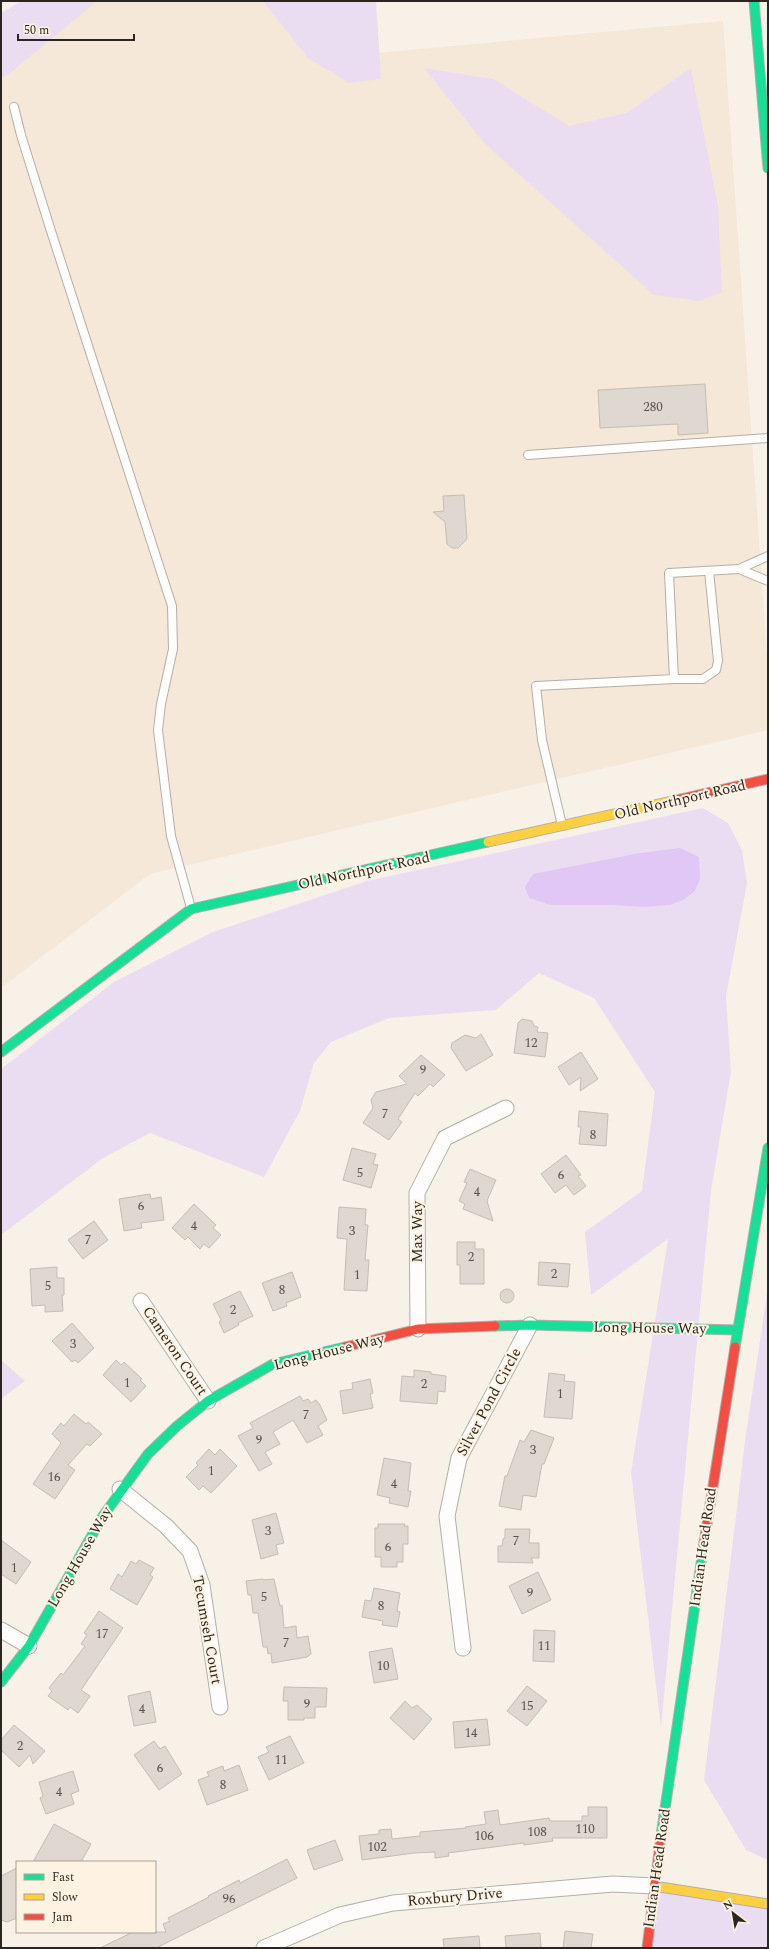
<svg xmlns="http://www.w3.org/2000/svg" width="769" height="1949" font-family="Spectral,serif">
	<style>
		.built { fill: #f5e8d8 }
		.green { fill: #ebddf1 }
		.water { fill: #e0c7f5 }
		.building { fill: #ded8d1; stroke: #c3bdb6 }
		.lines { fill: none; stroke-linecap: round; stroke-linejoin: round }
		.lane-casing { stroke: #b4aea8; stroke-width: 10 }
		.street-casing { stroke: #b4aea8; stroke-width: 17 }
		.fast-casing { stroke: #b4aea8; stroke-width: 11 }
		.slow-casing { stroke: #b4aea8; stroke-width: 11 }
		.jam-casing { stroke: #b4aea8; stroke-width: 11 }
		.lane { stroke: #fefdfc; stroke-width: 8 }
		.street { stroke: #fefdfc; stroke-width: 15 }
		.fast { stroke: #16e098; stroke-width: 9 }
		.slow { stroke: #ffcf43; stroke-width: 9 }
		.jam { stroke: #f24e42; stroke-width: 9 }
		.labels { text-anchor: middle; dominant-baseline: central; stroke-width: 4; stroke-linejoin: round; paint-order: stroke }
		.number-label { font-size: 13px; fill: #58524d }
		.street-label { font-size: 15px; fill: #2b2621; stroke: #fef2e2 }
	</style>
	<rect width="100%" height="100%" fill="#f8f1e8"/>
	<path class="built" d="M44 1H322L365 54 723 21 768 671V730L150 874 1 988V34Z"/>
	<path class="green" d="M22 1H97L9 74 1 78V13Z
		M263 1H376L381 79 349 83 308 58Z
		M424 68 493 79 569 126 626 113 691 68 718 206 722 292 700 301 654 295 485 144Z
		M703 808 728 823 742 850 747 883 726 996 731 1072 711 1191 661 1728 631 1473 668 1239 591 1295 585 1232 642 1191 655 1092 594 998 539 973 496 1010 389 1018 331 1042 314 1063 300 1111 264 1177 150 1133 103 1158 1 1235V1069L114 982 213 932 367 881Z
		M768 1287V1858L765 1859 746 1850 704 1780 745 1441Z
		M1 1360 25 1381 1 1399Z
		M654 1886 768 1904V1948H647Z"/>
	<path class="water" d="M680 848 699 857 700 878 695 891 683 900 670 905 643 907 613 905H550L529 898 525 887 533 874 640 853Z"/>
	<path class="building" d="M705 384 708 433 678 435V424L600 428 598 390Z
		M464 495 467 539 458 548H452L447 544 445 522 433 512 444 511 443 496Z
		M522 1019 532 1021 534 1026 538 1027 537 1032 548 1033 545 1057 514 1053 518 1023Z
		M481 1034 493 1055 466 1071 451 1048 452 1043 465 1035 476 1038Z
		M581 1052 598 1079 580 1091 581 1077 569 1085 558 1067Z
		M421 1055 445 1075 433 1087 430 1084 418 1096 415 1093 398 1119 402 1122 389 1140 363 1123 373 1108 371 1100 376 1092 407 1084 399 1076Z
		M579 1111 608 1114 606 1146 579 1144 581 1127H578Z
		M352 1148 376 1154 373 1164 378 1165 371 1188 343 1180Z
		M566 1155 581 1175 578 1176 586 1186 574 1195 566 1185 555 1193 541 1174Z
		M470 1169 496 1180 487 1201 493 1221 463 1209 465 1204 459 1201 467 1183 464 1182Z
		M150 1194 151 1199 161 1197 164 1220 141 1223 142 1228 124 1231 119 1199Z
		M194 1204 216 1225 213 1228 221 1235 209 1248 204 1244 200 1249 188 1237 185 1240 172 1228Z
		M339 1207 366 1209 365 1225H368L365 1260H369L367 1291 344 1290 347 1239 337 1238Z
		M94 1221 108 1240 83 1259 68 1240Z
		M457 1242H475V1249H484V1284H460V1265H457Z
		M539 1262 570 1264 568 1287 538 1285Z
		M57 1267V1278H64V1295H62L63 1311 45 1312V1305L32 1306 30 1269Z
		M292 1272 301 1297 286 1303 287 1306 273 1311 262 1283Z
		M500 1296a7 7 0 1 1 14 0a7 7 0 1 1-14 0Z
		M240 1291 253 1316 238 1323 239 1325 224 1333 219 1322 221 1320 213 1304Z
		M72 1323 94 1348 78 1363 75 1360 72 1362 52 1341Z
		M116 1360 121 1365 124 1362 142 1379 140 1380 146 1386 131 1402 103 1375Z
		M414 1370 431 1372V1374L446 1376 445 1392 438 1391 437 1404 400 1401 402 1376 414 1377Z
		M549 1373 565 1375 564 1381 575 1382 572 1419 544 1417Z
		M370 1379 373 1393 370 1394 373 1408 343 1414 340 1391 353 1389 352 1383Z
		M300 1396 303 1401 308 1399 311 1403 316 1400 320 1405 327 1420 318 1426 323 1435 307 1443 293 1420 273 1432 280 1444 265 1452 272 1464 259 1471 238 1436 253 1428 250 1423Z
		M74 1414 86 1424 88 1422 102 1434 90 1446 87 1444 68 1465 75 1470 55 1499 33 1484 61 1443 52 1434 61 1423 64 1426Z
		M531 1430 554 1438 544 1464H542L536 1497 523 1495 521 1510 499 1506 505 1476H507L520 1440 524 1442Z
		M209 1449 215 1455 220 1449 237 1466 211 1493 203 1486 199 1490 186 1477 198 1465 196 1463Z
		M384 1458 411 1463 408 1491H411L408 1507 389 1503 390 1498 377 1495Z
		M276 1513 284 1543 276 1545 278 1554 261 1559 252 1520Z
		M378 1524H405L404 1526H408V1544H403V1562H397V1567H381V1557H375V1528H378Z
		M505 1529H530L529 1543H539V1558H531L533 1563 498 1562V1546H502L503 1539 505 1538Z
		M1 1540 31 1562 16 1584 1 1574Z
		M139 1560 154 1568 150 1575 153 1577 137 1605 110 1589 118 1574 122 1577 131 1561 136 1564Z
		M538 1572 551 1600 522 1614 509 1586Z
		M263 1579V1580L274 1579 280 1606 282 1605 284 1628 296 1626 297 1638 308 1636 311 1654 307 1657 272 1663 271 1653 268 1654 267 1647H263L258 1613H253L251 1595H248L246 1581Z
		M374 1588 400 1593 397 1611 400 1612 397 1627 382 1625 383 1621 362 1617 365 1600 371 1601Z
		M99 1611 123 1628 81 1690 90 1696 78 1713 70 1707 68 1710 48 1696 52 1691 49 1688 61 1673 63 1675 85 1646 81 1644 87 1635 84 1633Z
		M534 1630 555 1631 554 1662 533 1661Z
		M392 1648 398 1679 374 1683 369 1652Z
		M527 1686 547 1701 527 1726 507 1711Z
		M284 1687 327 1688 326 1707H315V1718H304V1720H288V1701H283Z
		M150 1691 156 1722 134 1726 128 1696Z
		M405 1701 412 1708 417 1705 432 1719 414 1740 390 1718Z
		M487 1719 490 1745 455 1748 453 1722Z
		M14 1725 45 1751 33 1764 30 1755 19 1767 1 1750V1740Z
		M290 1736 304 1763 269 1780 258 1757 269 1752 266 1747Z
		M154 1741 160 1749 165 1746 182 1774 159 1790 134 1755Z
		M239 1765 248 1790 207 1805 198 1780 209 1776 207 1772 223 1766 224 1771Z
		M73 1771 79 1791 71 1794 74 1804 46 1814 40 1798 43 1796 39 1782Z
		M588 1807H607V1838H552L553 1841 524 1845V1843L448 1853 449 1856 435 1858V1852L414 1853 362 1860 359 1836 379 1834V1830L391 1829 392 1839 420 1836V1832L466 1828 465 1827 486 1824 484 1812 498 1810 500 1825 549 1818 550 1821H582V1816H588Z
		M54 1824 91 1844 81 1862H33Z
		M335 1840 343 1860 314 1870 307 1850Z
		M287 1859 297 1878 156 1948H100L133 1932H166L163 1924 170 1921 168 1918 209 1897 208 1896 239 1880 240 1883Z
		M17 1868V1918L7 1922 1 1920V1876Z
		M565 1931 593 1934 591 1948H563Z
		M540 1933 541 1948H506L505 1936Z
		M479 1936 480 1948H444L443 1939Z"/>
	<g class="lines">
		<defs>
			<path id="lane" d="M14 107 21 135 50 228 172 606 173 649 161 704 158 730 171 836 191 908
				M528 455 768 438
				M739 569 768 581
				M674 679H703L716 670 718 661 709 571
				M562 825 542 740 536 686 674 679 669 573 739 569 768 556"/>
			<path id="street" d="M141 1301 208 1401
				M418 1329 417 1193 445 1138 506 1108
				M120 1489 166 1526 190 1551 202 1585 220 1707
				M1 1630 29 1646
				M463 1648 447 1516 459 1458 530 1325
				M264 1948 340 1915 393 1903 613 1884 654 1886"/>
			<path id="fast" d="M754 1 768 168
				M1 1052 191 909 488 842
				M495 1326 530 1325 738 1330
				M735 1347 768 1148
				M1 1682 29 1646 103 1516 148 1454 177 1426 208 1401 273 1364 345 1347
				M661 1836 704 1543"/>
			<path id="slow" d="M488 842 672 801
				M654 1886 768 1904"/>
			<path id="jam" d="M672 801 768 779
				M345 1347 418 1329 495 1326
				M704 1543 735 1347
				M647 1948 661 1836"/>
		</defs>
		<use href="#lane" class="lane-casing"/>
		<use href="#street" class="street-casing"/>
		<use href="#fast" class="fast-casing"/>
		<use href="#slow" class="slow-casing"/>
		<use href="#jam" class="jam-casing"/>
		<use href="#lane" class="lane"/>
		<use href="#street" class="street"/>
		<use href="#fast" class="fast"/>
		<use href="#slow" class="slow"/>
		<use href="#jam" class="jam"/>
	</g>
	<g class="labels">
		<g class="number-label">
			<text x="653" y="407">280</text>
			<text x="531" y="1043">12</text>
			<text x="423" y="1070">9</text>
			<text x="385" y="1114">7</text>
			<text x="593" y="1135">8</text>
			<text x="360" y="1173">5</text>
			<text x="561" y="1175">6</text>
			<text x="477" y="1192">4</text>
			<text x="141" y="1206">6</text>
			<text x="194" y="1226">4</text>
			<text x="352" y="1231">3</text>
			<text x="88" y="1240">7</text>
			<text x="471" y="1257">2</text>
			<text x="554" y="1274">2</text>
			<text x="357" y="1275">1</text>
			<text x="48" y="1286">5</text>
			<text x="282" y="1290">8</text>
			<text x="233" y="1310">2</text>
			<text x="73" y="1344">3</text>
			<text x="127" y="1383">1</text>
			<text x="424" y="1384">2</text>
			<text x="560" y="1394">1</text>
			<text x="306" y="1415">7</text>
			<text x="259" y="1440">9</text>
			<text x="533" y="1450">3</text>
			<text x="211" y="1471">1</text>
			<text x="54" y="1477">16</text>
			<text x="394" y="1484">4</text>
			<text x="268" y="1531">3</text>
			<text x="516" y="1541">7</text>
			<text x="388" y="1547">6</text>
			<text x="14" y="1568">1</text>
			<text x="530" y="1593">9</text>
			<text x="264" y="1597">5</text>
			<text x="381" y="1606">8</text>
			<text x="102" y="1634">17</text>
			<text x="286" y="1643">7</text>
			<text x="544" y="1646">11</text>
			<text x="383" y="1666">10</text>
			<text x="307" y="1704">9</text>
			<text x="527" y="1706">15</text>
			<text x="142" y="1709">4</text>
			<text x="471" y="1733">14</text>
			<text x="20" y="1746">2</text>
			<text x="281" y="1760">11</text>
			<text x="160" y="1768">6</text>
			<text x="223" y="1785">8</text>
			<text x="59" y="1792">4</text>
			<text x="585" y="1829">110</text>
			<text x="537" y="1832">108</text>
			<text x="484" y="1836">106</text>
			<text x="377" y="1847">102</text>
			<text x="229" y="1899">96</text>
		</g>
		<g class="street-label">
			<text transform="translate(680 800) rotate(-13)">Old Northport Road</text>
			<text transform="translate(364 871) rotate(-12)">Old Northport Road</text>
			<text transform="translate(417 1232) rotate(-90)">Max Way</text>
			<text transform="translate(650 1328) rotate(1)">Long House Way</text>
			<text transform="translate(175 1351) rotate(56)">Cameron Court</text>
			<text transform="translate(329 1352) rotate(-14)">Long House Way</text>
			<text transform="translate(489 1402) rotate(-62)">Silver Pond Circle</text>
			<text transform="translate(703 1547) rotate(-82)">Indian Head Road</text>
			<text transform="translate(80 1557) rotate(-60)">Long House Way</text>
			<text transform="translate(207 1630) rotate(80)">Tecumseh Court</text>
			<text transform="translate(657 1868) rotate(-82)">Indian Head Road</text>
			<text transform="translate(455 1897) rotate(-5)">Roxbury Drive</text>
		</g>
	</g>
	<rect width="769" height="1949" fill="none" stroke="#2b2621" stroke-width="4"/>
	<rect x="16" y="1861" width="140" height="72" fill="#fef2e2" stroke="#aaa095"/>
	<rect x="24" y="1874" width="20" height="6" fill="#16e098" stroke="#aaa095"/>
	<text x="52" y="1881" font-size="12" fill="#2b2621">Fast</text>
	<rect x="24" y="1894" width="20" height="6" fill="#ffcf43" stroke="#aaa095"/>
	<text x="52" y="1901" font-size="12" fill="#2b2621">Slow</text>
	<rect x="24" y="1914" width="20" height="6" fill="#f24e42" stroke="#aaa095"/>
	<text x="52" y="1921" font-size="12" fill="#2b2621">Jam</text>
	<g transform="translate(733 1913) rotate(329)" stroke="#fef2e2" stroke-width="3" paint-order="stroke">
	<path d="M0-3L7 15L0 10L-7 15Z" fill="#2b2621"/>
	<text y="-6" font-size="11" font-weight="bold" text-anchor="middle" fill="#2b2621">N</text>
	</g>
	<path d="M18 34v6h116v-6" fill="none" stroke="#2b2621" stroke-width="2"/>
	<text x="24" y="34" font-size="12" fill="#2b2621" stroke="#fef2e2" stroke-width="3" paint-order="stroke">50 m</text>
</svg>
